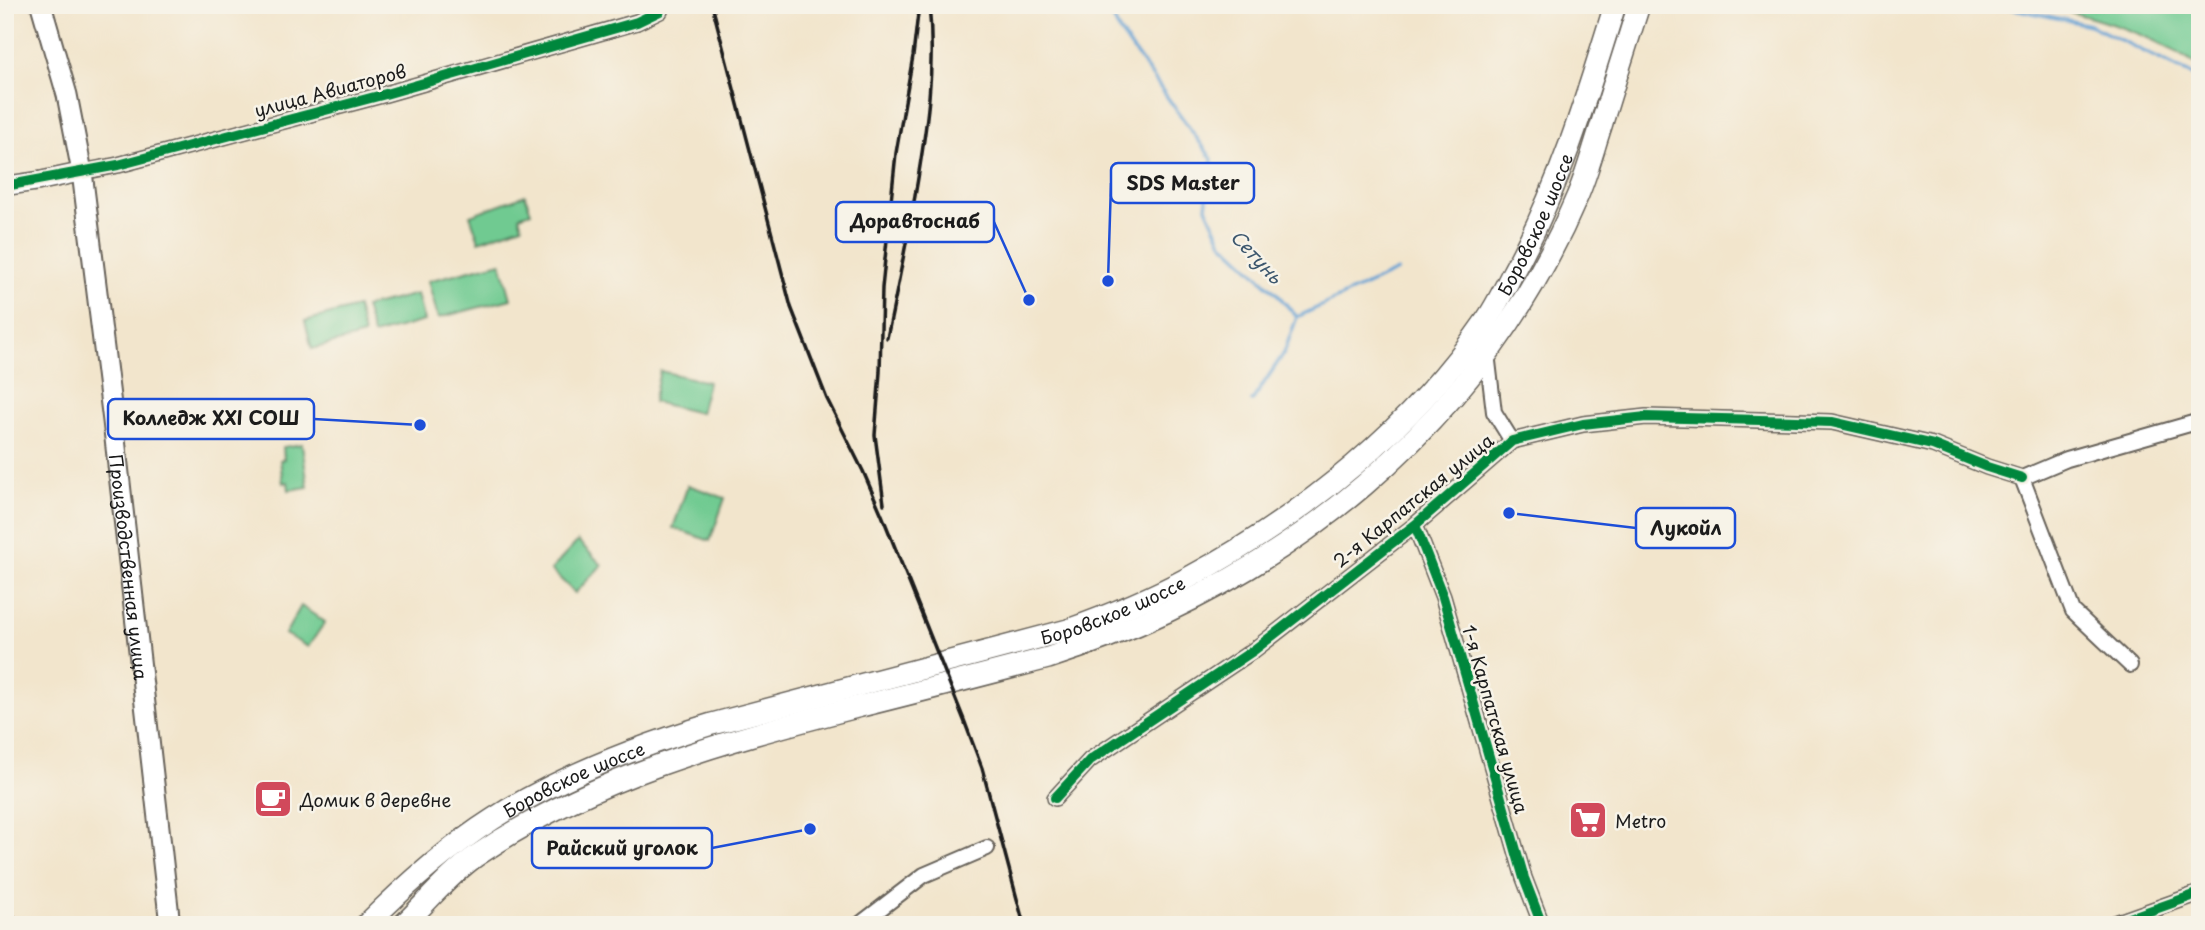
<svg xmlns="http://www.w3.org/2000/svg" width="2205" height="930" font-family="'Playpen Sans',sans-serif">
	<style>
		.park { fill: #70ca91; stroke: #467356; stroke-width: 2 }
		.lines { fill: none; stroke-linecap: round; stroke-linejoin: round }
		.stream { stroke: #62a0d3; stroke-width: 3.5 }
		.minor-casing { stroke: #67625a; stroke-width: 18 }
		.tertiary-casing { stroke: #67625a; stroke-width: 21 }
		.secondary-casing { stroke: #67625a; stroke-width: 23 }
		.primary-casing { stroke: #67625a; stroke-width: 24 }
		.minor { stroke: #fff; stroke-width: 14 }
		.tertiary { stroke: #fff; stroke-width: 18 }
		.secondary { stroke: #fff; stroke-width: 19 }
		.primary { stroke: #fff; stroke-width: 21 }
		.rail { stroke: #1c1c1c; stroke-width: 3.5 }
		.cycleway-casing { stroke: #f7f3e8; stroke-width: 15 }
		.cycleway { stroke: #00873e; stroke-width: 10 }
		.labels { text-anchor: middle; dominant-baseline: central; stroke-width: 5; stroke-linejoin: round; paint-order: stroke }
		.street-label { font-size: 18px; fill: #1c1c1c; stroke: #f7f3e8 }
		.poi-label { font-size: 18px; fill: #1c1c1c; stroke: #f7f3e8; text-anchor: start }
		.water-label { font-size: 19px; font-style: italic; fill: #3c576e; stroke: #f7f3e8 }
		.leader { fill: none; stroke: #1d4ed8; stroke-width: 2.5 }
		.callout-dot { fill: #1d4ed8; stroke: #f7f3e8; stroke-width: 2.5 }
		.callout { fill: #f7f3e8; stroke: #1d4ed8; stroke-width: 2.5 }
		.callout-label { font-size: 19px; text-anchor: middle; font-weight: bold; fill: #1c1c1c }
	</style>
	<rect width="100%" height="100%" fill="#f7f3e8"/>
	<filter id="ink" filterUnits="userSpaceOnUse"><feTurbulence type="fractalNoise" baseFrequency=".0143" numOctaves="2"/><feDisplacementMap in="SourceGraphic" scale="14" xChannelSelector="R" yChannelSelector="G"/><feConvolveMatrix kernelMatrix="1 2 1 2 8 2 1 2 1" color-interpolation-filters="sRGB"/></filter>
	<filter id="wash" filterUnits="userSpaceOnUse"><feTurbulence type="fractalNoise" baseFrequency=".00686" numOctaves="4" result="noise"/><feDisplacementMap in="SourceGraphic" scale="28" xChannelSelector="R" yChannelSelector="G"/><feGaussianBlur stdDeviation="1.57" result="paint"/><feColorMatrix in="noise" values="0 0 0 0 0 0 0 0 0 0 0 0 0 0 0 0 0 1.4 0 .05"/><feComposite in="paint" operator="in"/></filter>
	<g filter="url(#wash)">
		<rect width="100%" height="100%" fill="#f2e5cc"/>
		<path class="park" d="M2040 5H2200V68C2155 34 2094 17 2040 5Z
			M525 195 531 212 519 216 522 226 479 241 470 215Z
			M501 262 511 299 438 318 428 281Z
			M417 294 424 321 373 335 365 307Z
			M357 307 364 335 312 349 305 321Z
			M660 371 708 382 700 413 653 402Z
			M302 444 308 487 289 490 288 482 283 483 280 460 284 459 283 447Z
			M688 485 725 498 710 541 673 528Z
			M578 541 602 565 575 593 551 570Z
			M301 606 325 622 308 647 285 634Z"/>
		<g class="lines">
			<path class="stream" d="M1106 5 1120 32 1212 159 1206 207 1222 242 1277 294 1297 317 1397 271
				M1996 5 2090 25 2200 79
				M1252 401 1284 353 1297 317"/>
		</g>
	</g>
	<g filter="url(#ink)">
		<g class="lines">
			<defs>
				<path id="minor" d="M82 172 118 165 382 95 637 22 660 11
					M1487 353 1494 412 1512 441
					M2022 478 2073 611 2130 665
					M2022 478 2067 459 2200 421
					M1415 525 1443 597 1524 878 1542 925
					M1055 798 1090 760 1254 650 1415 525 1512 441 1583 424 1646 417 1832 422 1933 445 1987 467 2022 478
					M5 917 12 925
					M859 925 924 875 987 848
					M2110 925 2200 893"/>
				<path id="tertiary" d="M5 186 39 181 82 172"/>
				<g id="secondary">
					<path id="s1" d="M41 5 67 95 82 172 113 421 170 925"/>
				</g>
				<g id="primary">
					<path id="s2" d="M366 925C405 886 446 849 493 819 560 776 636 747 712 724L1068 630C1110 615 1151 598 1190 577 1305 515 1413 427 1487 319 1497 304 1505 288 1513 272 1559 189 1587 96 1615 5"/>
					<path d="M403 925C427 902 449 875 476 856 590 778 721 742 853 708 918 692 983 675 1048 658 1283 583 1479 426 1577 197 1587 174 1593 150 1601 126 1613 86 1626 46 1639 5"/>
				</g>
			</defs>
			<use href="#minor" class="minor-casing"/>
			<use href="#tertiary" class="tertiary-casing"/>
			<use href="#secondary" class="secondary-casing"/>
			<use href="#primary" class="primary-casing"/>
			<use href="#minor" class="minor"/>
			<use href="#tertiary" class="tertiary"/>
			<use href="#secondary" class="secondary"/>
			<use href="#primary" class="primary"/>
			<path class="rail" d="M712 5 791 307 827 399 863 471 882 515 964 720 982 768 1024 925
				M887 338C897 291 906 244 915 196 926 132 936 70 929 5
				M884 504 875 435 880 372 882 288 896 153 913 56 919 5"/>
			<defs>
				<path id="cycleway" d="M5 186 118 165 382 95 637 22 660 11
					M1415 525 1443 597 1524 878 1542 925
					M1055 798 1090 760 1254 650 1415 525 1512 441 1583 424 1646 417 1832 422 1933 445 1987 467 2022 478
					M2110 925 2200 893"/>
			</defs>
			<use href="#cycleway" class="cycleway-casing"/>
			<use href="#cycleway" class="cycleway"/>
		</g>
	</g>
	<defs>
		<symbol id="cafe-square" viewBox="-11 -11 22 22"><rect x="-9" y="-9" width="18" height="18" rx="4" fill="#d1495b" stroke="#f7f3e8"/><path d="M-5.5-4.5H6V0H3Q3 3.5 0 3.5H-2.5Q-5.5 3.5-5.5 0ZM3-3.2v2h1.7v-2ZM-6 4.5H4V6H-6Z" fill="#fff"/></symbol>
		<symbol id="supermarket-square" viewBox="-11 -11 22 22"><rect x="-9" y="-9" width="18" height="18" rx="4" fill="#d1495b" stroke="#f7f3e8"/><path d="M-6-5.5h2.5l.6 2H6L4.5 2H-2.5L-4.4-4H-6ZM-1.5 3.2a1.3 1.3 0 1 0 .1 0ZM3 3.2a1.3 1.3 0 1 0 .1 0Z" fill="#fff"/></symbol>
	</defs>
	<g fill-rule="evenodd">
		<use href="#cafe-square" x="251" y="777" width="44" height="44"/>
		<use href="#supermarket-square" x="1566" y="798" width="44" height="44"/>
	</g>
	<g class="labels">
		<g class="street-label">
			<text transform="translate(330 90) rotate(-15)">улица Авиаторов</text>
			<text stroke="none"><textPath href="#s2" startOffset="1410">Боровское шоссе</textPath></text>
			<text transform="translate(1413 500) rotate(-39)">2-я Карпатская улица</text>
			<text stroke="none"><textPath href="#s1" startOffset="570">Производственная улица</textPath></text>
			<text stroke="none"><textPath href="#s2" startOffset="822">Боровское шоссе</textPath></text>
			<text transform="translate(1496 719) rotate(74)">1-я Карпатская улица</text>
			<text stroke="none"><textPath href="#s2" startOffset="256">Боровское шоссе</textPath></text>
		</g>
		<g class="poi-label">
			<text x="300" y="799">Домик в деревне</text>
			<text x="1615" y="820">Metro</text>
		</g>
		<g class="water-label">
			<text transform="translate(1257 256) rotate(47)">Сетунь</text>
		</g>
	</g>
	<path class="leader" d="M1108 281L1111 183M1029 300L994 222M420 425L314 419M1509 513L1636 528M810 829L712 848"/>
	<g class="callout-dot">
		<circle cx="1108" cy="281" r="7"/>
		<circle cx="1029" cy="300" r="7"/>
		<circle cx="420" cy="425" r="7"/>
		<circle cx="1509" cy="513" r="7"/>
		<circle cx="810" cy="829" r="7"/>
	</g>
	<g class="callout">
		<rect x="1111" y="163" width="143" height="40" rx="7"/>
		<rect x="836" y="202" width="158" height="40" rx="7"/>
		<rect x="108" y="399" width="206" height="40" rx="7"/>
		<rect x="1636" y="508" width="99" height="40" rx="7"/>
		<rect x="532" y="828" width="180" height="40" rx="7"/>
	</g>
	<g class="callout-label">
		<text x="1183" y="190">SDS Master</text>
		<text x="915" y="228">Доравтоснаб</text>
		<text x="211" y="425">Колледж XXI СОШ</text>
		<text x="1686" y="535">Лукойл</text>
		<text x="622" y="855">Райский уголок</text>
	</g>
	<rect width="2205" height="930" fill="none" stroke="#f7f3e8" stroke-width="28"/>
</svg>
